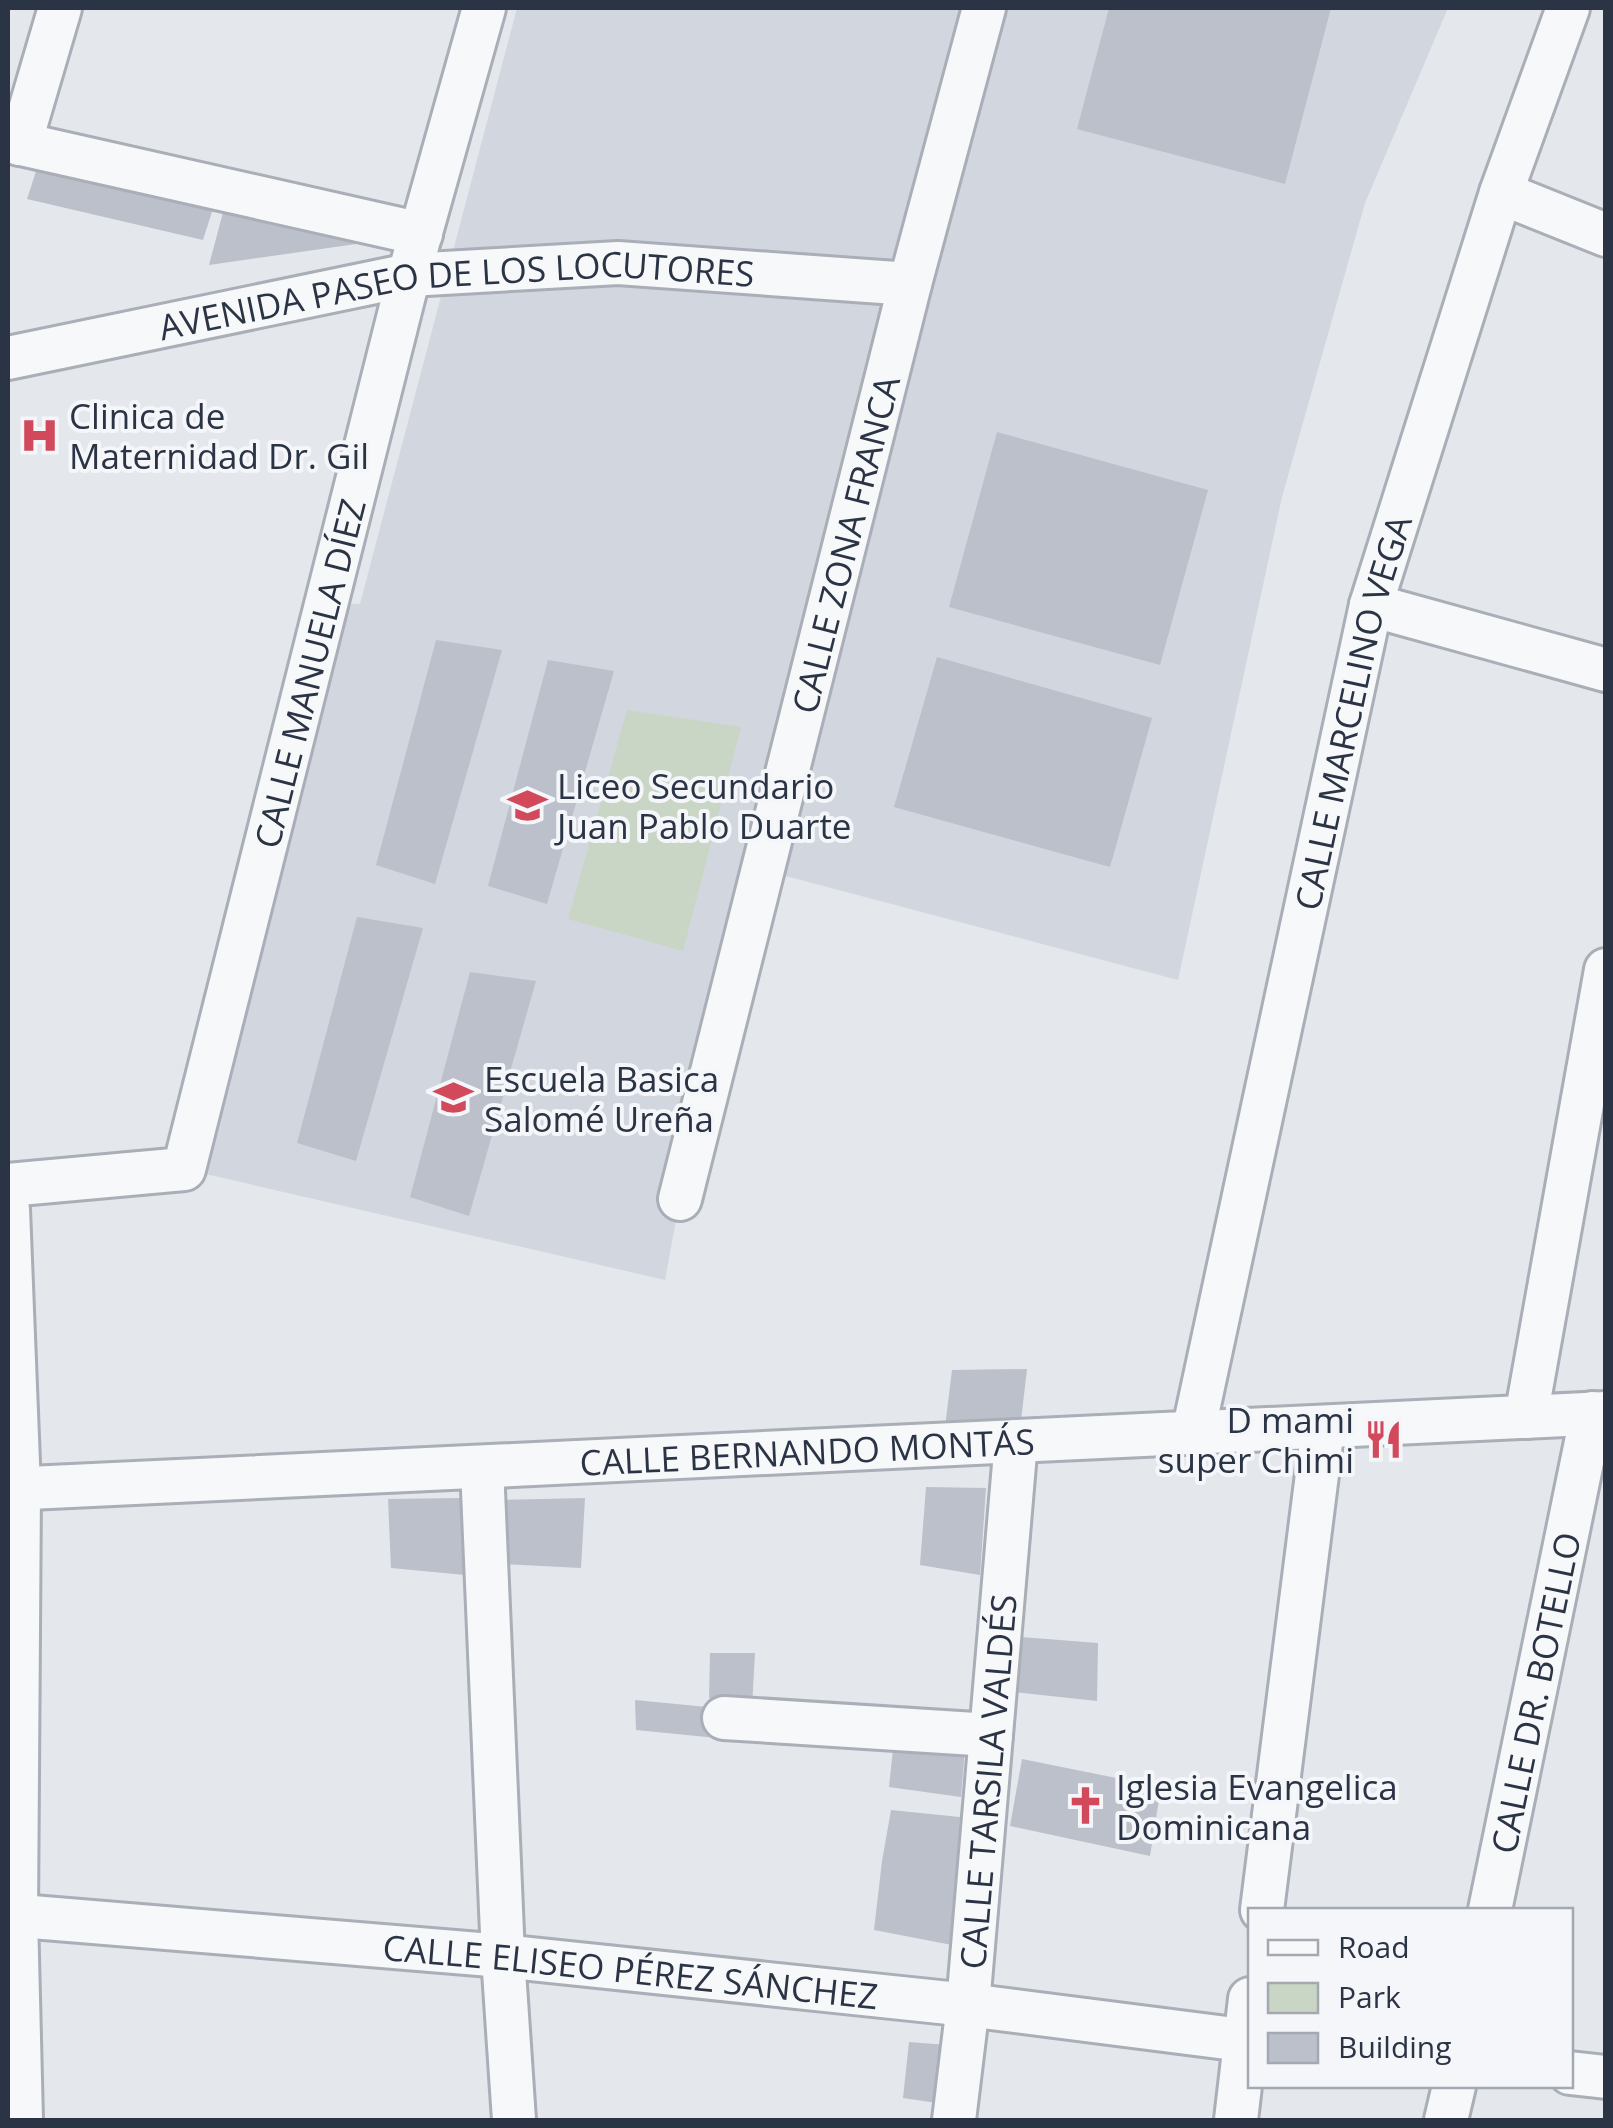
<svg xmlns="http://www.w3.org/2000/svg" width="1613" height="2128" font-family="'Open Sans',sans-serif">
	<style>
		.built { fill: #d2d6de }
		.green { fill: #c9d6c5 }
		.building { fill: #bbc0ca }
		.lines { fill: none; stroke-linecap: round; stroke-linejoin: round }
		.minor-casing { stroke: #a9aeb7; stroke-width: 48 }
		.minor { stroke: #f7f8fa; stroke-width: 42 }
		.labels { text-anchor: middle; dominant-baseline: central; stroke-width: 8; stroke-linejoin: round; paint-order: stroke }
		.street-label { font-size: 35px; fill: #2b3445; stroke: #f4f6f9 }
		.poi-label { font-size: 35px; fill: #2b3445; stroke: #f4f6f9; text-anchor: start }
	</style>
	<rect width="100%" height="100%" fill="#e4e7ec"/>
	<path class="built" d="M517 8H1448L1365 203 1282 497 1178 980 763 870 680 1199 665 1280 184 1169 326 603 360 604Z"/>
	<path class="green" d="M627 710 741 727 683 951 568 919Z"/>
	<path class="building" d="M1109 8H1331L1285 184 1077 129Z
		M40 159 216 199 203 240 27 199Z
		M226 201 370 242 209 265Z
		M997 432 1208 490 1160 665 949 607Z
		M436 640 502 650 435 884 376 865Z
		M937 657 1152 718 1110 867 894 807Z
		M548 660 614 671 547 904 488 886Z
		M357 917 423 928 356 1161 297 1143Z
		M470 972 536 981 469 1216 410 1197Z
		M1027 1369 1020 1429 945 1427 952 1370Z
		M926 1487 986 1488 980 1575 920 1565Z
		M460 1498 465 1575 391 1568 388 1499Z
		M585 1498 581 1568 504 1564 498 1500Z
		M1021 1637 1098 1643 1097 1701 1013 1692Z
		M710 1653H755L752 1707 709 1698Z
		M635 1700 717 1708V1738L636 1730Z
		M894 1740 965 1749 961 1797 889 1787Z
		M1022 1759 1161 1787 1150 1856 1010 1826Z
		M891 1810 960 1817 952 1945 874 1930 882 1861Z
		M909 2042 947 2045 937 2103 903 2098Z"/>
	<g class="lines">
		<defs>
			<g id="minor">
				<path d="M8 141 421 234"/>
				<path d="M20 144 60 8"/>
				<path d="M1501 193 1606 235"/>
				<path id="s1" d="M8 358 409 275 618 263 910 284"/>
				<path d="M1371 605 1606 670"/>
				<path id="s2" d="M8 1185 184 1169 409 275 484 8"/>
				<path id="s3" d="M680 1199 910 284 984 8"/>
				<path d="M8 1209 19 1488 16 1916 21 2120"/>
				<path d="M1526 1417 1606 970"/>
				<path id="s4" d="M1193 1433 1371 605 1501 193 1568 8"/>
				<path d="M482 1467 503 1956 514 2120"/>
				<path id="s5" d="M8 1489 1606 1413"/>
				<path d="M724 1718 991 1735"/>
				<path d="M1262 1910 1323 1427"/>
				<path id="s6" d="M1490 1910 1592 1413"/>
				<path id="s7" d="M8 1915 503 1956 968 2005 1250 2041"/>
				<path d="M1570 2073 1606 2077"/>
				<path id="s8" d="M954 2120 968 2005 1016 1441"/>
				<path d="M1236 2120 1250 1999"/>
				<path d="M1446 2120 1454 2086"/>
			</g>
		</defs>
		<use href="#minor" class="minor-casing"/>
		<use href="#minor" class="minor"/>
	</g>
	<defs>
		<symbol id="hospital-bare" viewBox="-9 -9 18 18"><path d="M-5-5h3v3.5h4V-5h3V5h-3V1.5h-4V5h-3Z" fill="#d1495b" stroke="#f4f6f9" stroke-width="2.5" paint-order="stroke"/></symbol>
		<symbol id="school-bare" viewBox="-9 -9 18 18"><path d="M0-5L7-2L0 1L-7-2ZM-4 1L0 2.5L4 1V4Q0 6-4 4Z" fill="#d1495b" stroke="#f4f6f9" stroke-width="2.5" paint-order="stroke"/></symbol>
		<symbol id="restaurant-bare" viewBox="-9 -9 18 18"><path d="M-5-6h1v4h1v-4h1v4h1v-4h1v5L-1.5 .5V6h-2V.5L-5-1ZM5-6V6H3V1.5H1.5Q1.5-4 5-6Z" fill="#d1495b" stroke="#f4f6f9" stroke-width="2.5" paint-order="stroke"/></symbol>
		<symbol id="church-bare" viewBox="-9 -9 18 18"><path d="M-1.2-6h2.4v3.5h3.3v2.4h-3.3V6h-2.4V-.1h-3.3v-2.4h3.3Z" fill="#d1495b" stroke="#f4f6f9" stroke-width="2.5" paint-order="stroke"/></symbol>
	</defs>
	<g fill-rule="evenodd">
		<use href="#hospital-bare" x="12" y="408" width="55" height="55"/>
		<use href="#school-bare" x="500" y="778" width="55" height="55"/>
		<use href="#school-bare" x="426" y="1070" width="55" height="55"/>
		<use href="#restaurant-bare" x="1356" y="1412" width="55" height="55"/>
		<use href="#church-bare" x="1058" y="1778" width="55" height="55"/>
	</g>
	<g class="labels">
		<g class="street-label">
			<text stroke="none"><textPath href="#s1" startOffset="455">AVENIDA PASEO DE LOS LOCUTORES</textPath></text>
			<text stroke="none"><textPath href="#s3" startOffset="675">CALLE ZONA FRANCA</textPath></text>
			<text stroke="none"><textPath href="#s2" startOffset="688">CALLE MANUELA DÍEZ</textPath></text>
			<text stroke="none"><textPath href="#s4" startOffset="738">CALLE MARCELINO VEGA</textPath></text>
			<text stroke="none"><textPath href="#s5" startOffset="800">CALLE BERNANDO MONTÁS</textPath></text>
			<text stroke="none"><textPath href="#s6" startOffset="222">CALLE DR. BOTELLO</textPath></text>
			<text stroke="none"><textPath href="#s8" startOffset="340">CALLE TARSILA VALDÉS</textPath></text>
			<text stroke="none"><textPath href="#s7" startOffset="625">CALLE ELISEO PÉREZ SÁNCHEZ</textPath></text>
		</g>
		<g class="poi-label">
			<text x="69" y="415">Clinica de<tspan x="69" dy="40">Maternidad Dr. Gil</tspan></text>
			<text x="557" y="785">Liceo Secundario<tspan x="557" dy="40">Juan Pablo Duarte</tspan></text>
			<text x="484" y="1078">Escuela Basica<tspan x="484" dy="40">Salomé Ureña</tspan></text>
			<text x="1354" y="1419" text-anchor="end">D mami<tspan x="1354" dy="40">super Chimi</tspan></text>
			<text x="1116" y="1786">Iglesia Evangelica<tspan x="1116" dy="40">Dominicana</tspan></text>
		</g>
	</g>
	<rect width="1613" height="2128" fill="none" stroke="#2b3445" stroke-width="20"/>
	<rect x="1248" y="1908" width="325" height="180" fill="#f4f6f9" stroke="#a4a8b1" stroke-width="2.5"/>
	<rect x="1268" y="1940" width="50" height="15" fill="#f7f8fa" stroke="#a4a8b1" stroke-width="2.5"/>
	<text x="1338" y="1958" font-size="30" fill="#2b3445">Road</text>
	<rect x="1268" y="1983" width="50" height="30" fill="#c9d6c5" stroke="#a4a8b1" stroke-width="2.5"/>
	<text x="1338" y="2008" font-size="30" fill="#2b3445">Park</text>
	<rect x="1268" y="2033" width="50" height="30" fill="#bbc0ca" stroke="#a4a8b1" stroke-width="2.5"/>
	<text x="1338" y="2058" font-size="30" fill="#2b3445">Building</text>
</svg>
